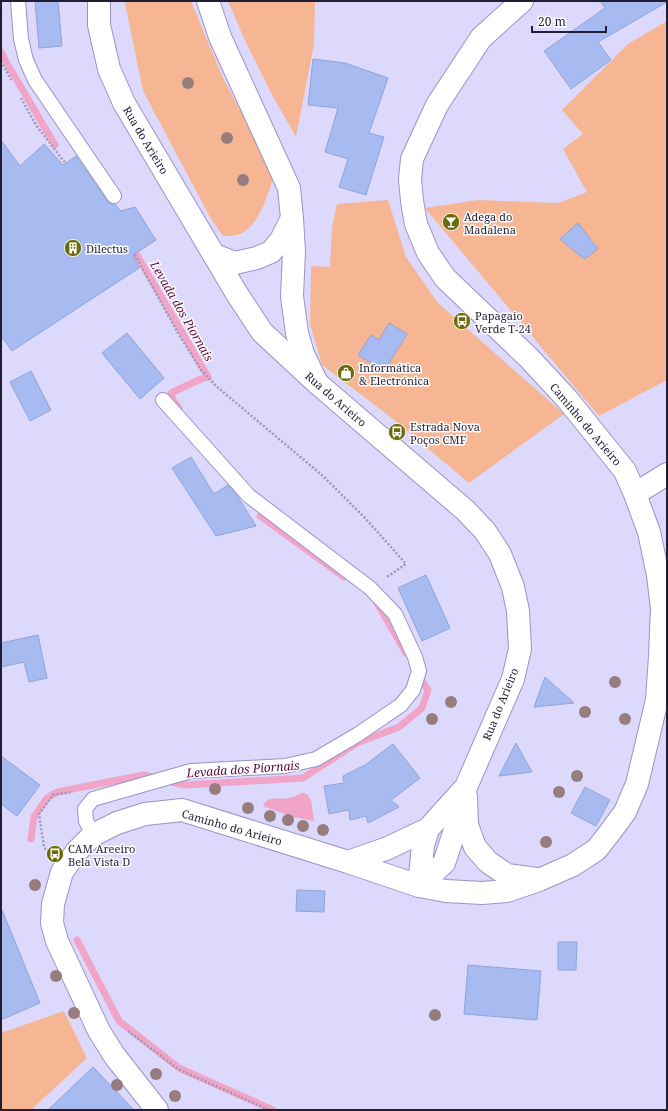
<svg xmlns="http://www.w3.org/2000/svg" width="668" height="1111" font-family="'Noto Serif',serif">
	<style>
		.green { fill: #f6b693 }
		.water { fill: #f0a5c8 }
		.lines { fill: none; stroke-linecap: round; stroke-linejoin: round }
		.stream { stroke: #f0a5c8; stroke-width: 7 }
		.building { fill: #a8bbf1; stroke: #91a3d7 }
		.service-casing { stroke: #9a93c9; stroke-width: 16 }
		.minor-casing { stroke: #9a93c9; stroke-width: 24 }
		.tertiary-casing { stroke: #9a93c9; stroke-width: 24 }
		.trunk-casing { stroke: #9a93c9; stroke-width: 24 }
		.path { stroke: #9c99b7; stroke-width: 2.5; stroke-dasharray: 2 2; stroke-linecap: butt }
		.service { stroke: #fff; stroke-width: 14 }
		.minor { stroke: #fff; stroke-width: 22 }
		.tertiary { stroke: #fff; stroke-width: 22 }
		.trunk { stroke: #fff; stroke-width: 22 }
		.tree { fill: #967c7c }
		.labels { text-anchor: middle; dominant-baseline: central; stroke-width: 3; stroke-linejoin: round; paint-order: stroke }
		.street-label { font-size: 11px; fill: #211e33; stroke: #fefefe }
		.poi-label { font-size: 11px; fill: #211e33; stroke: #fefefe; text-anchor: start }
		.water-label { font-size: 12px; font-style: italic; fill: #60083e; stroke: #fefefe }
	</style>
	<rect width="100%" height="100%" fill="#dcd9fc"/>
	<path class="green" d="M125 1H191L222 76 274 175C268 194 258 231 236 235 232 236 228 236 223 236L211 219 143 91 126 8Z
		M228 1H315L314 44 296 137 271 93 246 43Z
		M667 21V380L599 416 425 208 478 200 558 203 587 192 563 149 583 134 562 110 628 44Z
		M388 200 406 257 438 303 564 414 469 483 393 419 322 365 310 324 311 266 330 267 332 227 337 204Z
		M64 1011 87 1058 31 1110H1V1033Z"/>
	<path class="water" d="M302 793 307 794 311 800 314 821 293 817 263 806C267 795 280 800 289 798 293 797 298 795 302 793Z"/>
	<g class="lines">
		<path class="stream" d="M1 52 5 60 55 145
			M131 245 208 377 201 379 171 393 173 400 179 408
			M260 516 344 577
			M377 603 406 653
			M167 781 185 785 303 778 357 743 399 727 422 708 428 690 418 674
			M31 839 34 817 47 798 57 792 144 775 156 778
			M77 940 119 1021 179 1068 273 1110"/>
	</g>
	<path class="building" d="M35 1H58L62 46 39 48Z
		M600 1H667V2L598 42 611 60 571 89 544 51 605 8Z
		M313 59 345 63 388 78 369 133 384 137 366 195 339 187 348 159 325 152 338 108 308 105Z
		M1 140 20 166 44 144 63 165 76 156 107 201 111 204H115L120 211 135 207 156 240 133 255 139 268 12 351 1 336Z
		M578 223 598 249 584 259 560 239Z
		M389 323 407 334 384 371 358 355 371 335 379 340Z
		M127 333 164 378 140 399 102 353Z
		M31 371 51 410 30 421 10 382Z
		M191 457 214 494 228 485 238 497 256 526 216 536 172 468Z
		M426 575 450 628 422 641 398 588Z
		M38 635 47 678 29 682 24 662 1 667V643Z
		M545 677 574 703 534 707Z
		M516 743 532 772 499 776Z
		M393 744 420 778 391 800 399 807 368 823 366 816 350 820 349 810 329 814 324 786 344 783 343 776 365 765Z
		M1 756 40 785 17 816 1 804Z
		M585 787 610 800 596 826 571 813Z
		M297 890 325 891 324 912 296 911Z
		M1 910H2L40 1003 1 1020Z
		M558 942H577L576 970H558Z
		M468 965 541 971 537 1020 464 1014Z
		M93 1067 134 1110H48Z"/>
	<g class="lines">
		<defs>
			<path id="service" d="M18 1 21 39 26 60 35 80 114 196
				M93 835 86 821 85 809 93 799 191 771 285 766 316 759 357 735 401 705 413 690 419 671 415 657 395 614 370 588 249 496 163 400"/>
			<path id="minor" d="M635 494 667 474
				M466 797 467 825 475 847 488 862 507 875 536 879
				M419 886 446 891 482 893 507 891 539 880 573 865 596 850 608 835 625 812 637 784 657 700 660 656 662 609 658 575 649 532 635 494 625 471 567 399 529 358 445 278 428 253 416 224 412 201 410 179 412 159 437 105 481 38 522 1"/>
			<path id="tertiary" d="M99 1V25L109 69 124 103 237 294 262 332 317 383 465 510 485 531 500 554 513 587 518 611 520 649 513 679 466 787 454 833 444 863 419 886
				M348 862 388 848 428 829 464 789
				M419 886 423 845 428 829
				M157 1110 114 1055 99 1031 57 941 52 923 53 904 62 872 77 851 93 835 117 823 145 814 182 810 348 862 419 886"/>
			<path id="trunk" d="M208 1 220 37 289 188 292 218 294 252 292 296 297 333 303 354 317 383
				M214 255 235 263 257 258 271 252 281 240 292 218"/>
		</defs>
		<use href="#service" class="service-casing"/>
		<use href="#minor" class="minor-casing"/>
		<use href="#tertiary" class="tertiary-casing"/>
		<use href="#trunk" class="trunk-casing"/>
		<path class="path" d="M1 61 11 80
			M21 98 36 125 66 164
			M135 255 178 333 201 370 216 386 323 476 366 519 406 564 387 577
			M48 853 44 847 39 814 53 795 72 792
			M128 1031 178 1069 269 1110"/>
		<use href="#service" class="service"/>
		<use href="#minor" class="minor"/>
		<use href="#tertiary" class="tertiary"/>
		<use href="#trunk" class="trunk"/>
	</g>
	<g class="tree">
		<circle cx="188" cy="83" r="6"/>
		<circle cx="227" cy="138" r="6"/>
		<circle cx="243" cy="180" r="6"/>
		<circle cx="615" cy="682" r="6"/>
		<circle cx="451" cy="702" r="6"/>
		<circle cx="585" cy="712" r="6"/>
		<circle cx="432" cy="719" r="6"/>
		<circle cx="625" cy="719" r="6"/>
		<circle cx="577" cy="776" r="6"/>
		<circle cx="215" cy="789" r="6"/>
		<circle cx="559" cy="792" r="6"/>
		<circle cx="248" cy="808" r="6"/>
		<circle cx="270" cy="816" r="6"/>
		<circle cx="288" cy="820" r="6"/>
		<circle cx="303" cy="826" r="6"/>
		<circle cx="323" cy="830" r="6"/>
		<circle cx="546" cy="842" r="6"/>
		<circle cx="35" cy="885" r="6"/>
		<circle cx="56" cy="976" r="6"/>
		<circle cx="74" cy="1013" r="6"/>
		<circle cx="435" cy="1015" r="6"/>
		<circle cx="156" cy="1074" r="6"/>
		<circle cx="117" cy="1085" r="6"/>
		<circle cx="175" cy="1096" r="6"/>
	</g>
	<defs>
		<symbol id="bar-disc" viewBox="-11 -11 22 22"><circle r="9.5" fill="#6b6b0a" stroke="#fefefe"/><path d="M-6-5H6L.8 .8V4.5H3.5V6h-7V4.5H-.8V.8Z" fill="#fff"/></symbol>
		<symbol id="building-disc" viewBox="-11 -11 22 22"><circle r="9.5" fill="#6b6b0a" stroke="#fefefe"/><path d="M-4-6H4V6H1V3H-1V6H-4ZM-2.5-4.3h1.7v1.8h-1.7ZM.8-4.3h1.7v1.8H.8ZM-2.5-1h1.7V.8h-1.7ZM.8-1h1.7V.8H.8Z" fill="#fff"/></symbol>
		<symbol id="bus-disc" viewBox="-11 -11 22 22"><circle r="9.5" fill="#6b6b0a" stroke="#fefefe"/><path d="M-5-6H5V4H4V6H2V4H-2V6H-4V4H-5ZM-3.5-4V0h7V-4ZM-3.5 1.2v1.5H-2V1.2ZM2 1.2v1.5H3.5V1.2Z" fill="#fff"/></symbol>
		<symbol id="shop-disc" viewBox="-11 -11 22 22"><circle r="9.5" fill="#6b6b0a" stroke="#fefefe"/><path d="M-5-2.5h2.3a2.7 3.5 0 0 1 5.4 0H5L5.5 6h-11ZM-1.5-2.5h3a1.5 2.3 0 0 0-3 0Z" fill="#fff"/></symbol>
	</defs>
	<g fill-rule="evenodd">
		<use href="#bar-disc" x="441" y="212" width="20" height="20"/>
		<use href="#building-disc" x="63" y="238" width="20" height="20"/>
		<use href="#bus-disc" x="452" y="311" width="20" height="20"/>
		<use href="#shop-disc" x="336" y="363" width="20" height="20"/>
		<use href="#bus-disc" x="387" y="422" width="20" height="20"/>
		<use href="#bus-disc" x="45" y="844" width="20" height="20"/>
	</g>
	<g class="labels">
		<g class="street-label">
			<text transform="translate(146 140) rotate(59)">Rua do Arieiro</text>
			<text transform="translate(336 399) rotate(41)">Rua do Arieiro</text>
			<text transform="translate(586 424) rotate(50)">Caminho do Arieiro</text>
			<text transform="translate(500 704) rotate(-68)">Rua do Arieiro</text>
			<text transform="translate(232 827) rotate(16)">Caminho do Arieiro</text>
		</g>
		<g class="poi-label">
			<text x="464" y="216">Adega do<tspan x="464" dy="13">Madalena</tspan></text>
			<text x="86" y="248">Dilectus</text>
			<text x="475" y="315">Papagaio<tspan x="475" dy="13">Verde T-24</tspan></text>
			<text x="359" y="367">Informática<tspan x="359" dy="13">&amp; Electrónica</tspan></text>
			<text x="410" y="426">Estrada Nova<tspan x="410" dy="13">Poços CMF</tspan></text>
			<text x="68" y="848">CAM Areeiro<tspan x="68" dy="13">Bela Vista D</tspan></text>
		</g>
		<g class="water-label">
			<text transform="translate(182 311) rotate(60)">Levada dos Piornais</text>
			<text transform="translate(243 769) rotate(-4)">Levada dos Piornais</text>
		</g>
	</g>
	<rect width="668" height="1111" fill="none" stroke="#211e33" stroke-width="4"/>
	<path d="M532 26v6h74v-6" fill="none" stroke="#211e33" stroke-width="2"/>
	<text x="538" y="26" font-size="12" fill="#211e33" stroke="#fefefe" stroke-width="3" paint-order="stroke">20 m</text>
</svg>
